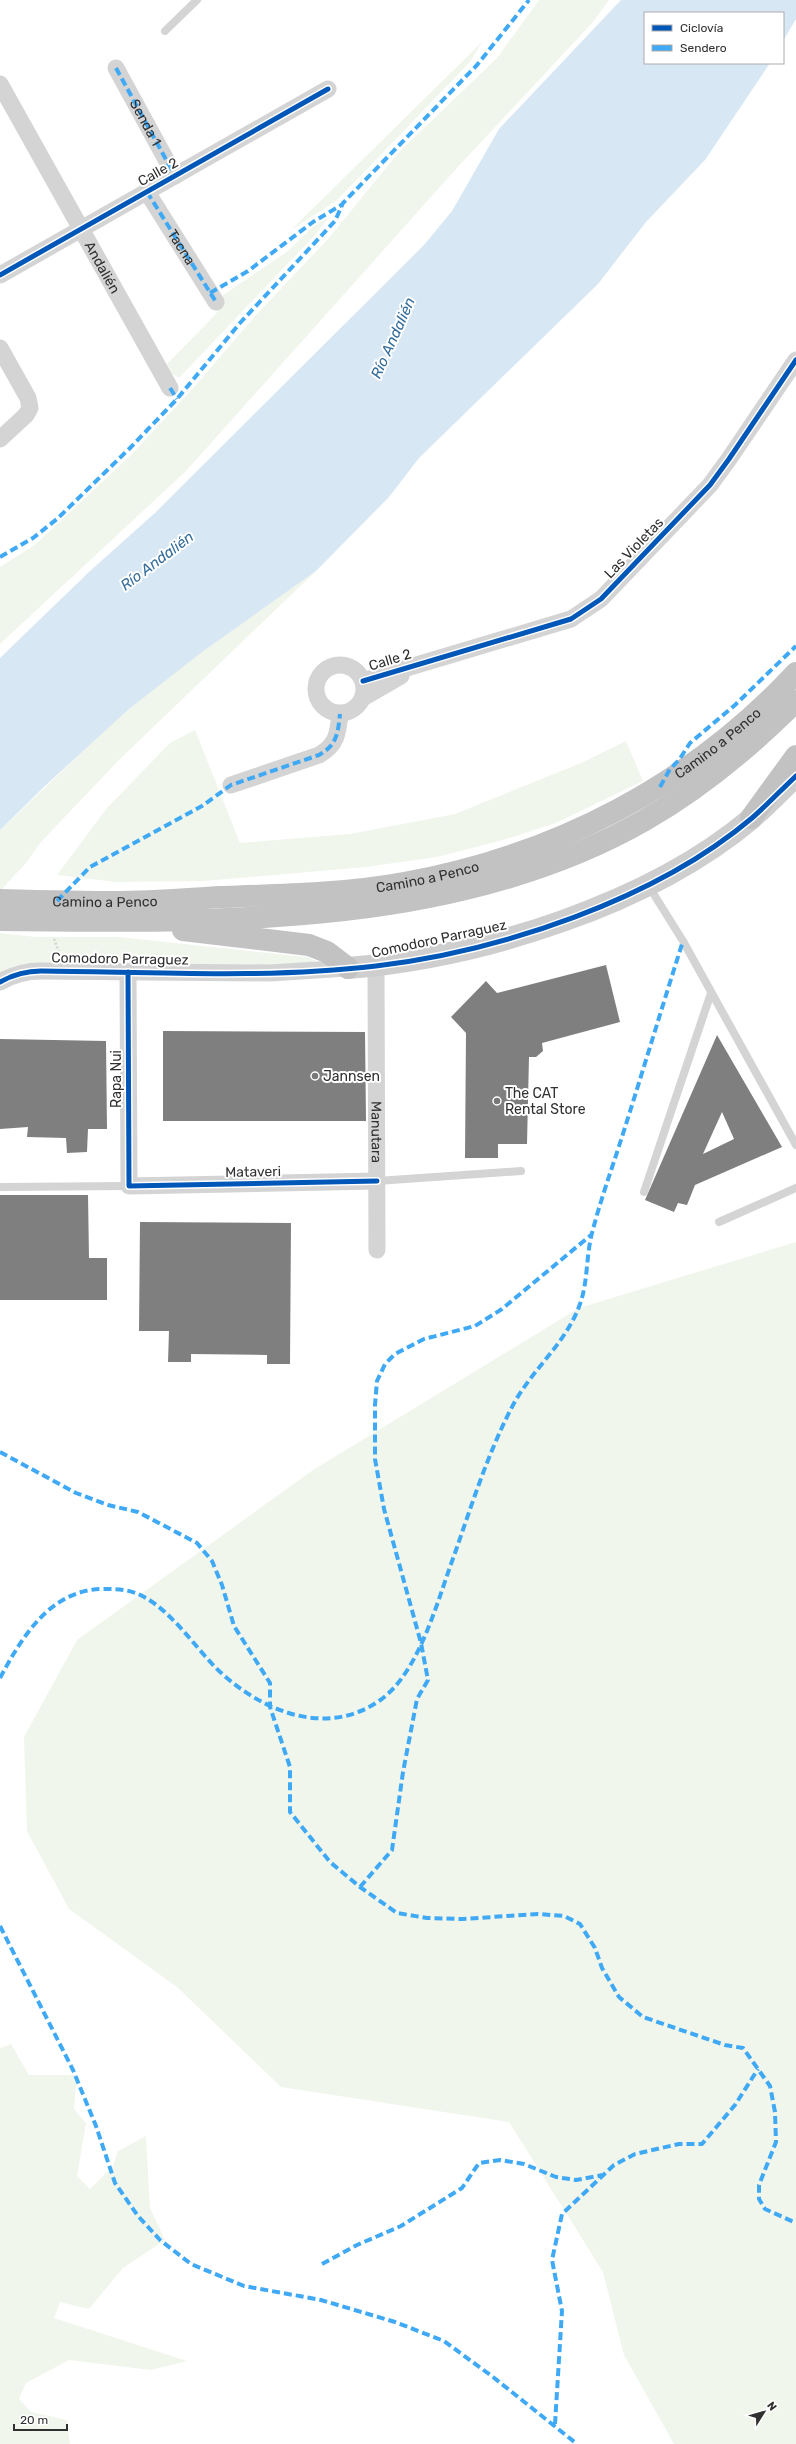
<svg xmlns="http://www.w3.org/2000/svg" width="796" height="2444" font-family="Rubik,sans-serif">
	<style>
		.green { fill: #f1f6ec }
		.water { fill: #d8e7f4 }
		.building { fill: #7f7f7f; fill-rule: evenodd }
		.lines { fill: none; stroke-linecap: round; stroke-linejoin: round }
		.path { stroke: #d4d4d4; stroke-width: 2.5; stroke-dasharray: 2 2; stroke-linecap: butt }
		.lane { stroke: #d4d4d4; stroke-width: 8 }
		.street { stroke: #d4d4d4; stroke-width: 17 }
		.secondary { stroke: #cecece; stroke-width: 22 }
		.highway { stroke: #c2c2c2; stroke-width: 22 }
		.quiet { stroke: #3fa9f5; stroke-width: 4; stroke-dasharray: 8 4; stroke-linecap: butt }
		.cycleway-casing { stroke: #fff; stroke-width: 8 }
		.cycleway { stroke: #0057b8; stroke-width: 5 }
		.poi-dot { fill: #787878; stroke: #fff; stroke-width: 1.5 }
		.labels { text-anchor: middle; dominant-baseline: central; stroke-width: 4; stroke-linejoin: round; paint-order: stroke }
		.street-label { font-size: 14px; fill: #303030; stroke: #fff }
		.poi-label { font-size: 14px; fill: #303030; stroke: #fff; text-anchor: start }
		.water-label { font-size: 15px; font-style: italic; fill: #356d9b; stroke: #fff }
	</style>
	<rect width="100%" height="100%" fill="#fff"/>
	<path class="green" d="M539 0H609L593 22 456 169 186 471 0 644V567L36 544 132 454 195 386 255 316 328 239 398 153 497 58Z
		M483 41 469 63 347 190 336 201 291 230Z
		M329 217 318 232 179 378 172 374 167 364 215 315 221 307 223 295 288 251 313 227Z
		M316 571 119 760 40 843 27 862 0 891V830C43 791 84 748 128 710 186 659 254 615 316 571Z
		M195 730 240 843 350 834 455 814 581 763 626 741 643 781 556 823 503 840 437 857 366 867 204 881 116 882 57 875 107 808 170 743Z
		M0 933 36 937H119L306 957 316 961 297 965 25 964 12 967 0 974Z
		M796 1242V2444H674L624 2355 603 2272 509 2122 281 2087 177 1987 69 1909 27 1831 24 1737 77 1640 313 1470 579 1308Z
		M11 2044 29 2075H77L74 2109 86 2123 77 2176 90 2189 113 2166 118 2151 146 2136 150 2208 165 2240 123 2268 89 2309 60 2302 54 2318 187 2361 151 2370 69 2360 26 2383 19 2399 31 2412 67 2420 70 2444H0V2048Z"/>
	<path class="water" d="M621 0H796V19L783 41V13H645V63H770L705 160 646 222 598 284 419 458 389 497 316 571 202 652 129 709 46 785 0 830V658L90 571 156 512 424 245 452 211 499 129Z"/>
	<path class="building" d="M606 965 620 1022 542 1043 543 1051 536 1057H529L527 1144H498V1158H465L466 1033 451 1017 486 981 497 993Z
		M163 1031 365 1032 366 1121H163Z
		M717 1035 782 1147 695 1185 687 1205 678 1203 674 1212 645 1200ZM722 1112 734 1139 703 1154Z
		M0 1039 106 1041 107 1129H88L87 1152 67 1153 66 1138 27 1137 28 1127 0 1129Z
		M0 1195H88L89 1258H107V1300H0Z
		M140 1222 291 1223 290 1364H267V1355L191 1354V1362H168L169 1331H139Z"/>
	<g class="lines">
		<path class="path" d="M54 939 60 955"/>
		<path class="lane" d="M165 31 197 0
			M648 885 683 941 796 1145
			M377 1181 521 1171
			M0 1187 129 1186
			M644 1192 711 993
			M719 1222 796 1188"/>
		<g class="street">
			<path id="s1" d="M116 68 175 176"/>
			<path id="s2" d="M0 84 170 388"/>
			<path id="s3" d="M147 192 216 302"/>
			<path d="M0 275 328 89"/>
			<path d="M0 348 28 398 30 408 26 415 0 439"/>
			<circle cx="340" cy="689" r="24"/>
			<path d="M363 681 571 619 601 599 710 485 729 459 796 360"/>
			<path d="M363 698 401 676"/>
			<path d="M231 785 319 755C337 745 338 733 340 714"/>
			<path id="s4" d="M376 966 377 1250"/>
			<path d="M128 972 129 1186 377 1181"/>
			<path d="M0 982C14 974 26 971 41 971L270 973 348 968"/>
		</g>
		<path class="secondary" d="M348 968C481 957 649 905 752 818 767 805 781 790 796 776"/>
		<g class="highway">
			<path d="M751 818 796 756"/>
			<path id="s5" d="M0 900C39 901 78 902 116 902 151 902 185 899 220 897 281 895 344 894 404 883 555 856 692 785 796 673"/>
			<path d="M0 920C213 922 455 929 645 820 701 788 751 746 796 701"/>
			<path d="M183 930 309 945 327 952 348 968"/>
		</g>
		<path class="quiet" d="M116 68 175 176
			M147 192 216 302
			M210 293 248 271 313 222 343 204
			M170 388 177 399
			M0 557 33 538 57 519 130 448 177 399 240 323 335 221 343 203 477 65 529 0
			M660 787 670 769 679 760 690 743 735 705 796 646
			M57 901 90 867 202 806 231 785 319 755C337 745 338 733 340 714
			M0 1452 76 1493 108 1505 138 1512 197 1543 212 1561 222 1585 234 1626 270 1683V1707L290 1767V1812L330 1862 360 1887 397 1913 427 1918 462 1919 538 1914 564 1916 580 1924 595 1948 602 1968 619 1997 643 2017 725 2045 743 2048 770 2086 775 2112 776 2142 759 2185V2199L765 2209 796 2223
			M0 1678C22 1637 50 1590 102 1589 118 1589 131 1589 146 1598 173 1614 193 1644 215 1667 257 1709 324 1739 379 1701 420 1673 438 1598 455 1553 472 1504 488 1453 512 1407 531 1370 566 1344 580 1304 588 1282 586 1256 592 1233 600 1202 611 1171 621 1140 642 1074 662 1007 683 941
			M360 1887 392 1850 403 1772 417 1699 428 1680 421 1643 384 1509 375 1459V1405L377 1381 385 1364 395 1354 424 1339 475 1326 502 1309 591 1235
			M0 1926 73 2070 96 2126 115 2183 138 2216 160 2240 191 2264 244 2286 321 2300 395 2322 444 2341 493 2377 577 2444
			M322 2264 357 2245 401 2226 462 2188 479 2163 500 2160 524 2164 556 2177 576 2180 603 2175
			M555 2424 562 2311 552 2260 562 2214 614 2165 635 2154 679 2144H702L735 2105 758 2069"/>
		<defs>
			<path id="cycleway" d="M0 275 328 89
				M363 681 571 619 601 599 710 485 729 459 796 360
				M128 972 129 1186 377 1181
				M0 982C14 974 26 971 41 971 152 972 266 979 376 966 501 951 655 900 752 818 767 805 781 790 796 776"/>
		</defs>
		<use href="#cycleway" class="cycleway-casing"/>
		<use href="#cycleway" class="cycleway"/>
	</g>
	<g class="poi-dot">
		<circle cx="315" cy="1076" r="4"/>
		<circle cx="497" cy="1101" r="4"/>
	</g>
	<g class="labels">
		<g class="street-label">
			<text stroke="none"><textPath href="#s1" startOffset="62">Senda 1</textPath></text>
			<text transform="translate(158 172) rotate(-29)">Calle 2</text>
			<text stroke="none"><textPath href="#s3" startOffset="65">Tacna</textPath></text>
			<text stroke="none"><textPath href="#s2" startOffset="210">Andalién</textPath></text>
			<text transform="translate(634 548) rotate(-46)">Las Violetas</text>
			<text transform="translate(390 660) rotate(-17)">Calle 2</text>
			<text stroke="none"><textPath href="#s5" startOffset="752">Camino a Penco</textPath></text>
			<text stroke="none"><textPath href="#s5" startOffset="429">Camino a Penco</textPath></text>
			<text stroke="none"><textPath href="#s5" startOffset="105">Camino a Penco</textPath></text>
			<text transform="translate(439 939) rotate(-12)">Comodoro Parraguez</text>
			<text transform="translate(120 959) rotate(1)">Comodoro Parraguez</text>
			<text transform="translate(116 1079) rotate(-90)">Rapa Nui</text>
			<text stroke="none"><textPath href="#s4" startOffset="166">Manutara</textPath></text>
			<text transform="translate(253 1172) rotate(-1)">Mataveri</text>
		</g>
		<g class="poi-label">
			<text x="323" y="1076">Jannsen</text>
			<text x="505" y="1093">The CAT<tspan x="505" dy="16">Rental Store</tspan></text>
		</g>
		<g class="water-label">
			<text transform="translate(393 338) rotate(-66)">Río Andalién</text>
			<text transform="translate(157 561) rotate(-37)">Río Andalién</text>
		</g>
	</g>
	<rect x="644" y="12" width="140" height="52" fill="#ffffff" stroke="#acacac"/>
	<rect x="652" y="25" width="20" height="6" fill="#0057b8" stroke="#acacac"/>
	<text x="680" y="32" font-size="12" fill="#303030">Ciclovía</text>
	<rect x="652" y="45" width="20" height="6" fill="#3fa9f5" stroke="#acacac"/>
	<text x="680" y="52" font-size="12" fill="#303030">Sendero</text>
	<g transform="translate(764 2412) rotate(53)" stroke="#ffffff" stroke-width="3" paint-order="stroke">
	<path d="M0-3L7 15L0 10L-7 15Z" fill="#303030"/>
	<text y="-6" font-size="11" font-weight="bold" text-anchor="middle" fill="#303030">N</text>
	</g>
	<path d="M14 2424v6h53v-6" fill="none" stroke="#303030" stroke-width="2"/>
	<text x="20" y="2424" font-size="12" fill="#303030" stroke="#ffffff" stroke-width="3" paint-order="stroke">20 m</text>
</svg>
